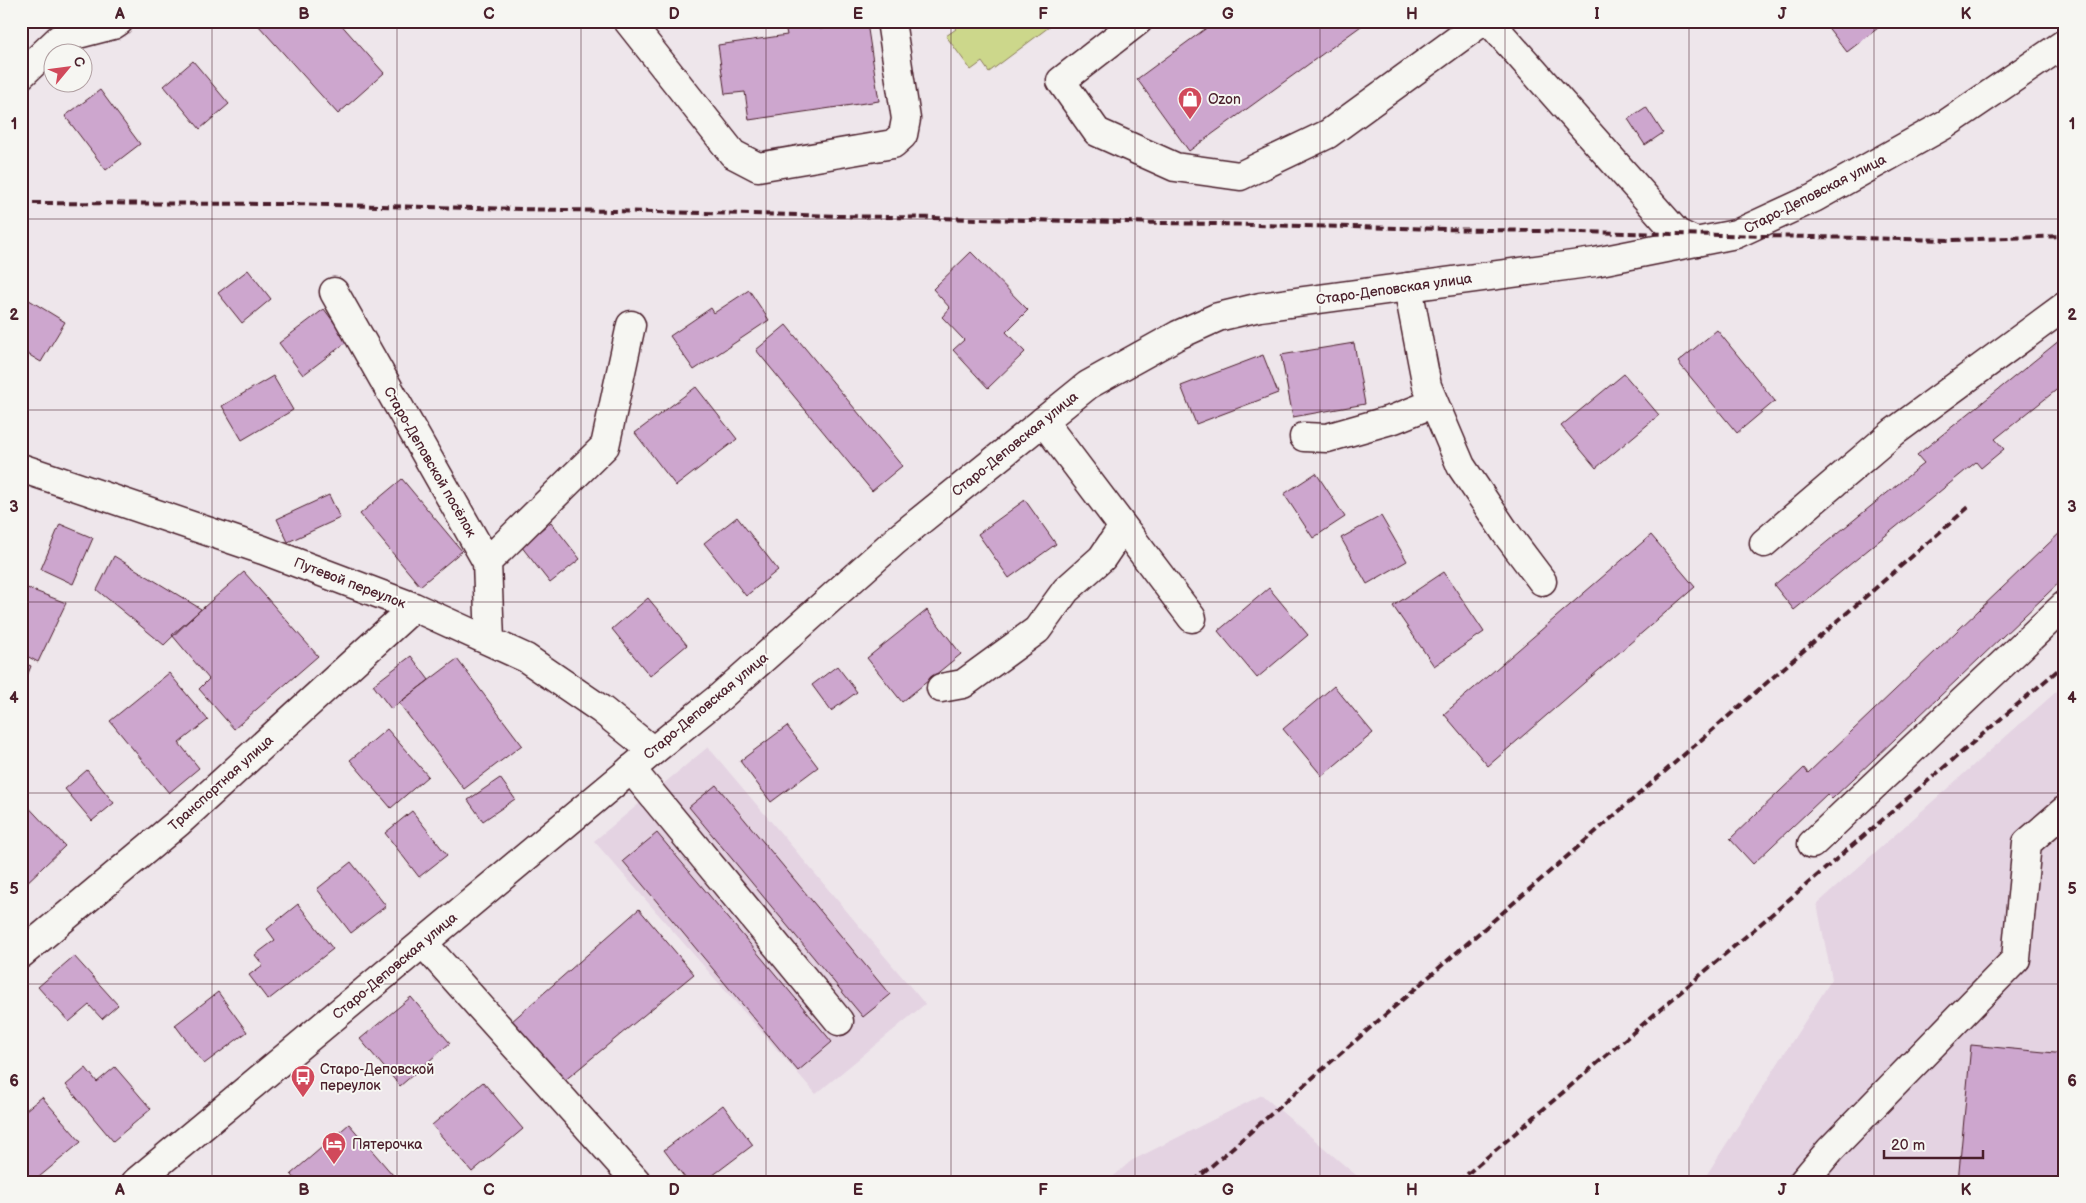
<svg xmlns="http://www.w3.org/2000/svg" width="2086" height="1203" font-family="'Balsamiq Sans',sans-serif">
	<style>
		.built { fill: #e4d3e2 }
		.green { fill: #ccd78b; stroke: #8b7b5b }
		.building { fill: #cda6ce; stroke: #4a1f2b }
		.lines { fill: none; stroke-linecap: round; stroke-linejoin: round }
		.minor-casing { stroke: #4a1f2b; stroke-width: 31 }
		.major-casing { stroke: #4a1f2b; stroke-width: 31 }
		.path { stroke: #4a1f2b; stroke-width: 3; stroke-dasharray: 4 4; stroke-linecap: butt }
		.minor { stroke: #f6f6f2; stroke-width: 28 }
		.major { stroke: #f6f6f2; stroke-width: 28 }
		.rail { stroke: #4a1f2b; stroke-width: 4; stroke-dasharray: 8 4; stroke-linecap: butt }
		.grid { fill: none; stroke: #4a1f2b; stroke-width: 1; stroke-opacity: 0.55 }
		.labels { text-anchor: middle; dominant-baseline: central; stroke-width: 4; stroke-linejoin: round; paint-order: stroke }
		.poi-label { font-size: 14px; fill: #4a1f2b; stroke: #f6f6f2; text-anchor: start }
		.street-label { font-size: 14px; fill: #4a1f2b; stroke: #f6f6f2 }
		.neatline { fill: none; stroke: #4a1f2b; stroke-width: 2 }
		.grid-label { font-size: 16px; text-anchor: middle; font-weight: bold; fill: #4a1f2b }
	</style>
	<rect width="100%" height="100%" fill="#eee6eb"/>
	<filter id="ink" filterUnits="userSpaceOnUse"><feTurbulence type="fractalNoise" baseFrequency=".02" numOctaves="2"/><feDisplacementMap in="SourceGraphic" scale="10" xChannelSelector="R" yChannelSelector="G"/><feConvolveMatrix kernelMatrix="1 2 1 2 8 2 1 2 1" color-interpolation-filters="sRGB"/></filter>
	<g filter="url(#ink)">
		<path class="built" d="M2065 684V1182H1702L1832 979 1817 904Z
			M708 747 925 1004 816 1094 594 841Z
			M1262 1095 1364 1182H1107L1131 1161Z"/>
		<path class="green" d="M950 21H1057L989 72 982 62 971 70 946 36 956 29Z"/>
		<path class="building" d="M263 21H338L384 73 338 114 258 25Z
			M784 21H819L820 29 867 23 879 101 749 120 745 92 725 94 718 45 787 35Z
			M1216 21H1368L1189 151 1137 79Z
			M1823 21H1887L1847 52Z
			M193 61 229 104 200 129 164 86Z
			M100 90 140 144 106 170 65 116Z
			M1646 107 1663 133 1645 145 1628 119Z
			M971 252 1028 310 1006 332 1025 352 988 388 953 350 964 340 942 317 950 308 933 289Z
			M248 270 271 299 242 323 218 293Z
			M749 290 769 320 694 370 670 336 711 308 714 313Z
			M21 295 65 322 41 362 21 350Z
			M324 309 348 341 303 375 279 343Z
			M786 325 902 466 872 491 756 350Z
			M1717 330 1775 401 1737 433 1678 362Z
			M2065 336V383L1995 439 2004 449 1981 468 1976 462 1794 610 1774 585 1924 463 1917 455Z
			M1354 343 1365 404 1293 417 1281 355Z
			M1263 355 1278 393 1196 424 1181 386Z
			M1624 374 1659 415 1596 468 1561 426Z
			M273 376 293 410 242 440 222 406Z
			M696 387 737 439 676 486 635 433Z
			M1316 473 1345 517 1313 538 1284 494Z
			M402 479 462 551 420 586 360 514Z
			M329 495 340 518 288 542 277 519Z
			M1025 500 1056 544 1009 578 978 534Z
			M1381 516 1407 561 1367 584 1341 538Z
			M737 517 778 570 746 596 704 543Z
			M551 522 580 559 550 583 521 546Z
			M60 524 93 538 73 584 41 569Z
			M2065 528V577L1832 799 1827 794 1753 864 1730 839 1804 768 1808 773Z
			M1651 535 1695 587 1488 766 1444 714Z
			M114 556 201 609 164 645 97 590Z
			M244 572 318 656 234 729 199 689 209 679 172 635Z
			M1444 572 1484 632 1434 666 1393 606Z
			M22 586 66 603 38 662 21 653Z
			M1269 588 1308 635 1257 678 1218 631Z
			M648 598 687 645 650 676 612 629Z
			M927 610 961 654 902 702 867 658Z
			M411 656 429 680 391 709 373 685Z
			M457 659 522 745 464 789 399 703Z
			M21 662 31 666 21 691Z
			M837 666 857 692 831 711 812 685Z
			M169 673 208 720 179 743 199 768 169 793 110 721Z
			M1334 686 1373 733 1322 776 1283 729Z
			M787 726 818 767 771 802 740 761Z
			M387 729 428 776 391 808 350 760Z
			M87 770 114 803 92 821 65 789Z
			M500 778 515 799 483 821 468 800Z
			M716 785 890 995 863 1017 689 807Z
			M21 799 65 846 21 888Z
			M412 811 447 855 419 877 385 833Z
			M657 833 832 1042 798 1071 623 861Z
			M351 862 386 906 351 933 317 889Z
			M298 904 333 949 268 1000 249 975 263 965 255 955 275 940 267 929Z
			M639 909 694 974 564 1081 511 1022Z
			M74 956 118 1005 102 1019 89 1005 69 1022 38 987Z
			M218 992 247 1032 204 1064 175 1025Z
			M411 997 450 1043 400 1086 360 1039Z
			M1971 1045 2065 1054V1182H1958Z
			M115 1067 151 1109 113 1141 66 1085 86 1068 97 1082Z
			M483 1082 523 1129 472 1172 432 1125Z
			M42 1097 81 1142 33 1182H21V1114Z
			M723 1105 753 1145 704 1182H688L664 1150Z
			M349 1124 399 1182H298L291 1174Z"/>
		<g class="lines">
			<defs>
				<path id="minor" d="M628 21 733 154 758 167 893 144 903 135 906 119 891 21
					M1138 21 1061 81 1097 132 1175 167 1240 176 1328 134 1483 21
					M1489 21 1677 233 1696 242
					M21 75 59 39 113 25 119 21
					M1408 287 1427 386 1461 466 1506 533 1542 581
					M334 292 487 562 490 641
					M1043 421 1192 618
					M1304 437 1327 438 1394 419 1434 403
					M21 468 263 550 414 607 526 658 602 710 653 751
					M1764 543 1894 432 2065 306
					M487 562 605 446 631 325
					M941 688 963 684 1037 630 1066 590 1102 558 1123 527
					M631 769 839 1021
					M1812 844 2065 605
					M423 943 637 1182
					M21 954 179 822 414 607
					M1803 1182 1830 1150 2016 959 2027 843 2065 810"/>
				<path id="major" d="M136 1182 653 751 720 697 895 541 1088 385 1178 335 1218 317 1260 307 1595 262 1736 234 1814 198 1946 124 2065 43"/>
			</defs>
			<use href="#minor" class="minor-casing"/>
			<use href="#major" class="major-casing"/>
			<path class="path" d="M926 21 930 27"/>
			<use href="#minor" class="minor"/>
			<use href="#major" class="major"/>
			<path class="rail" d="M21 203 288 204 1951 240 2065 236
				M1193 1182 1971 505
				M1458 1182 2065 664"/>
		</g>
	</g>
	<path class="grid" d="M212 21V1182M397 21V1182M581 21V1182M766 21V1182M951 21V1182M1135 21V1182M1320 21V1182M1505 21V1182M1689 21V1182M1874 21V1182M21 219H2065M21 410H2065M21 602H2065M21 793H2065M21 984H2065"/>
	<defs>
		<symbol id="shop-pin" viewBox="-11 -11 22 30"><path d="M0 17L-7.5 6A9.5 9.5 0 1 1 7.5 6Z" fill="#d1495b" stroke="#f6f6f2"/><path d="M-5-2.5h2.3a2.7 3.5 0 0 1 5.4 0H5L5.5 6h-11ZM-1.5-2.5h3a1.5 2.3 0 0 0-3 0Z" fill="#fff"/></symbol>
		<symbol id="bus-pin" viewBox="-11 -11 22 30"><path d="M0 17L-7.5 6A9.5 9.5 0 1 1 7.5 6Z" fill="#d1495b" stroke="#f6f6f2"/><path d="M-5-6H5V4H4V6H2V4H-2V6H-4V4H-5ZM-3.5-4V0h7V-4ZM-3.5 1.2v1.5H-2V1.2ZM2 1.2v1.5H3.5V1.2Z" fill="#fff"/></symbol>
		<symbol id="hotel-pin" viewBox="-11 -11 22 30"><path d="M0 17L-7.5 6A9.5 9.5 0 1 1 7.5 6Z" fill="#d1495b" stroke="#f6f6f2"/><path d="M-6-4.5h1.5V1H6V5H4.5V3h-9V5H-6ZM-4 0a1.8 1.8 0 1 1 3.6 0ZM.5 0V-2.5h3Q6-2.5 6 0Z" fill="#fff"/></symbol>
	</defs>
	<g fill-rule="evenodd">
		<use href="#shop-pin" x="1176" y="85" width="28" height="38"/>
		<use href="#bus-pin" x="289" y="1063" width="28" height="38"/>
		<use href="#hotel-pin" x="320" y="1130" width="28" height="38"/>
	</g>
	<g class="labels">
		<g class="poi-label">
			<text x="1208" y="99">Ozon</text>
			<text x="320" y="1069">Старо-Деповской<tspan x="320" dy="16">переулок</tspan></text>
			<text x="352" y="1144">Пятерочка</text>
		</g>
		<g class="street-label">
			<text transform="translate(1815 194) rotate(-27)">Старо-Деповская улица</text>
			<text transform="translate(1394 289) rotate(-8)">Старо-Деповская улица</text>
			<text transform="translate(1015 444) rotate(-39)">Старо-Деповская улица</text>
			<text transform="translate(430 462) rotate(60)">Старо-Деповской посёлок</text>
			<text transform="translate(350 583) rotate(21)">Путевой переулок</text>
			<text transform="translate(706 706) rotate(-40)">Старо-Деповская улица</text>
			<text transform="translate(221 783) rotate(-42)">Транспортная улица</text>
			<text transform="translate(395 966) rotate(-40)">Старо-Деповская улица</text>
		</g>
	</g>
	<rect width="2086" height="1203" fill="none" stroke="#f6f6f2" stroke-width="55"/>
	<g transform="translate(68 68) rotate(61)"><circle r="24" fill="#f6f6f2" stroke="#b1a0a2"/>
	<path d="M0-4L9 19L0 12L-9 19Z" fill="#d1495b"/>
	<text y="-8" font-size="14" font-weight="bold" text-anchor="middle" fill="#4a1f2b">С</text>
	</g>
	<path d="M1884 1150v8h99v-8" fill="none" stroke="#4a1f2b" stroke-width="2.5"/>
	<text x="1891" y="1150" font-size="15" fill="#4a1f2b" stroke="#f6f6f2" stroke-width="4" paint-order="stroke">20 m</text>
	<rect x="28" y="28" width="2030" height="1148" class="neatline"/>
	<g class="grid-label">
		<text x="120" y="19">A</text>
		<text x="304" y="19">B</text>
		<text x="489" y="19">C</text>
		<text x="674" y="19">D</text>
		<text x="858" y="19">E</text>
		<text x="1043" y="19">F</text>
		<text x="1228" y="19">G</text>
		<text x="1412" y="19">H</text>
		<text x="1597" y="19">I</text>
		<text x="1782" y="19">J</text>
		<text x="1966" y="19">K</text>
		<text x="14" y="129">1</text>
		<text x="2072" y="129">1</text>
		<text x="14" y="320">2</text>
		<text x="2072" y="320">2</text>
		<text x="14" y="512">3</text>
		<text x="2072" y="512">3</text>
		<text x="14" y="703">4</text>
		<text x="2072" y="703">4</text>
		<text x="14" y="894">5</text>
		<text x="2072" y="894">5</text>
		<text x="14" y="1086">6</text>
		<text x="2072" y="1086">6</text>
		<text x="120" y="1195">A</text>
		<text x="304" y="1195">B</text>
		<text x="489" y="1195">C</text>
		<text x="674" y="1195">D</text>
		<text x="858" y="1195">E</text>
		<text x="1043" y="1195">F</text>
		<text x="1228" y="1195">G</text>
		<text x="1412" y="1195">H</text>
		<text x="1597" y="1195">I</text>
		<text x="1782" y="1195">J</text>
		<text x="1966" y="1195">K</text>
	</g>
</svg>
